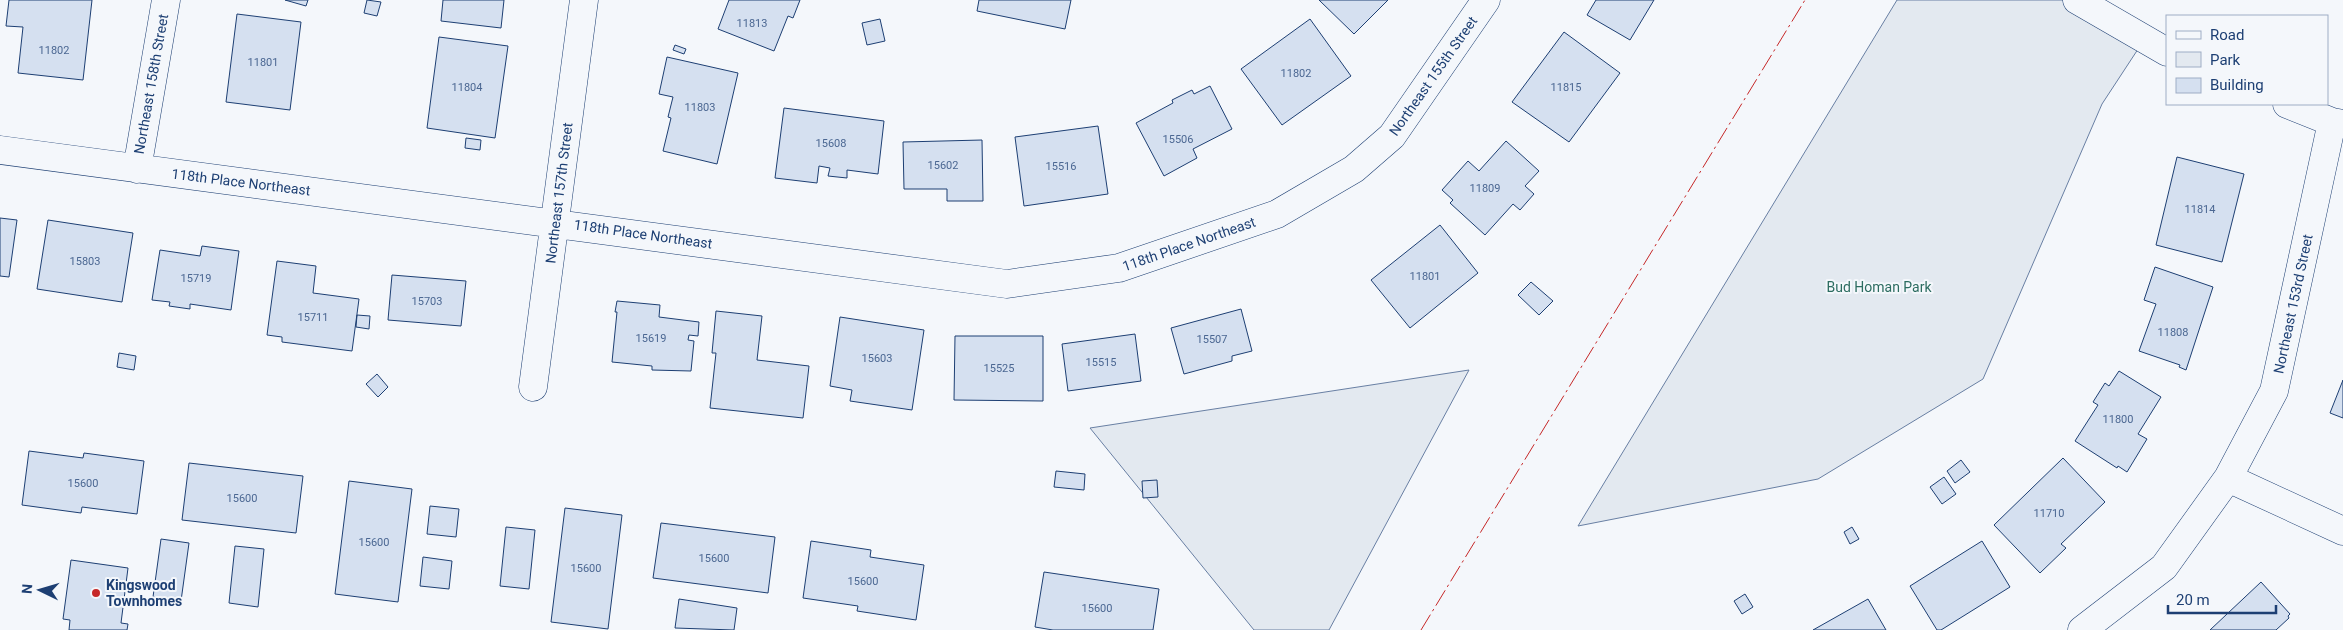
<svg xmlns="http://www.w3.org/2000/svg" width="2343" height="630" font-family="Roboto,sans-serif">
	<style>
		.green { fill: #e3e9f0; stroke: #687fa3 }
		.building { fill: #d5e0f0; stroke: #1d3f73 }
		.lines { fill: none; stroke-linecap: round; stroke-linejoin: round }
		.street-casing { stroke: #1d3f73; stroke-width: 29 }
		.street { stroke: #f4f7fb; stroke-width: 28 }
		.power { stroke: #c62828; stroke-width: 1; stroke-dasharray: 18 4 2.5 4; stroke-linecap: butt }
		.poi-dot { fill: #c62828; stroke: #f4f7fb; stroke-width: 2 }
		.labels { text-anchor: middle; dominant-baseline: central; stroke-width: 4; stroke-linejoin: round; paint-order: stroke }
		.number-label { font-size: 11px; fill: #4b6792 }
		.street-label { font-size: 14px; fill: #1d3f73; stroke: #f4f7fb }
		.park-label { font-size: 14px; fill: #2c6c60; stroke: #f4f7fb }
		.poi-label { font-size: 14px; font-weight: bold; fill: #1d3f73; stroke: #f4f7fb; text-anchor: start }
	</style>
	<rect width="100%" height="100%" fill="#f4f7fb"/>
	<path class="green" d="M1897 0H2077L2144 40 2102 104 1983 379 1818 479 1578 526Z
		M1469 370 1329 630H1254L1090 428Z"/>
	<path class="building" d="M9 0H92L83 80 18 73 23 27 6 26Z
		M285 0H308L306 6Z
		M367 0 381 2 377 16 364 13Z
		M443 0H504L501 28 441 21Z
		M729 0H800L793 18 788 16 774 51 718 29Z
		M979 0H1071L1065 29 977 11Z
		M1319 0H1388L1354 34Z
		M1596 0H1654L1630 40 1587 15Z
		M237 14 301 22 290 110 226 102Z
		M880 19 885 41 867 45 862 23Z
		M1310 19 1351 76 1282 125 1241 69Z
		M1564 32 1620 73 1569 142 1512 102Z
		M439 37 508 46 495 138 427 128Z
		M675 45 686 49 684 54 673 50Z
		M667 57 738 73 717 164 663 151 671 118 668 117 673 97 659 94Z
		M1210 86 1232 129 1193 149 1197 158 1164 176 1136 123 1173 103 1172 100 1192 90 1194 94Z
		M784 108 884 121 878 174 847 170V178L828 176 830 168 819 166 817 183 775 178Z
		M1098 126 1108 194 1024 206 1015 137Z
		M466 138 481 140 480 150 465 148Z
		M982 140 983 201H947V189H904L903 142Z
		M1506 141 1539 171 1525 186 1534 194 1520 210 1513 204 1485 235 1450 203 1453 200 1442 190 1468 161 1479 171Z
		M2177 157 2244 174 2222 262 2156 245Z
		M0 218 17 220 9 277 0 276Z
		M48 220 133 233 122 302 37 289Z
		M1440 225 1478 273 1410 328 1371 280Z
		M202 246 239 251 231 310 190 304V309L169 306 170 302 152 300 160 250 200 256Z
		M277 261 316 266 313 293 359 299 352 351 282 342V337L267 335Z
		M2155 267 2213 287 2186 370 2179 367 2180 365 2139 351 2156 304 2144 300Z
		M392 275 466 281 461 326 388 320Z
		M1531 282 1553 301 1539 315 1518 295Z
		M617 301 660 305 659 317 699 322 698 336 689 335 688 340 694 341 691 371 652 370V366L612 362 617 312H615Z
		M1241 309 1252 351 1232 356V361L1184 374 1171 328Z
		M716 311 762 316 757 360 809 366 803 418 710 408 716 353H712Z
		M357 315 370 316 369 329 356 327Z
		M840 317 924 330 912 410 850 401 852 390 830 386Z
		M1135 334 1141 381 1068 391 1062 344Z
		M955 336H1043V401L954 400Z
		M119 353 136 356 134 370 117 367Z
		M2119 371 2161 397 2138 434 2147 439 2127 472 2118 466 2117 468 2075 441 2098 405 2093 402 2105 383 2109 386Z
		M377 374 388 387 378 397 366 384Z
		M2343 380V418L2330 413Z
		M29 451 83 458 84 453 144 461 137 514 82 507 81 513 22 505Z
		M2063 458 2105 502 2061 544 2066 548 2040 573 1994 525Z
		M1961 460 1970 472 1955 483 1947 471Z
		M189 463 303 476 296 533 182 520Z
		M1056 471 1085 474 1084 490 1054 487Z
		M1944 477 1956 494 1942 504 1930 487Z
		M1157 480 1158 497 1143 498 1142 481Z
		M349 481 412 489 398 602 335 594Z
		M430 506 459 509 456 537 427 534Z
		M565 508 622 515 608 629 551 622Z
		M661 523 775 537 768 593 653 578Z
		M506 527 535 530 529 589 500 586Z
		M1852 527 1859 539 1850 544 1844 532Z
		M161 539 189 543 181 601 153 597Z
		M811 541 871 550 870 557 924 565 916 620 857 611 858 606 803 598Z
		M1982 541 2010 587 1941 630H1937L1910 586Z
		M235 546 264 549 258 607 229 603Z
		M423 557 452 561 449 589 420 586Z
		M71 560 128 568 121 623 128 624 127 630H69L70 620 63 619Z
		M1044 572 1159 589 1153 630H1053L1035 627Z
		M2261 582 2290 614 2288 616 2289 618 2276 630H2210Z
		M1745 594 1753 607 1742 614 1734 601Z
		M679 599 737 608 734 630 675 628Z
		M1868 599 1886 630H1813Z"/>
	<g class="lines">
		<defs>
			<path id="street" d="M2077 0 2167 52
				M2287 104 2332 122 2343 124
				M0 150 1007 284 1119 268 1277 214 1354 169 1392 136 1486 0
				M137 169 166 0
				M533 387 584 0
				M2228 478 2343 531
				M2082 630 2164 567 2228 478 2274 391 2332 122"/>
		</defs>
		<use href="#street" class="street-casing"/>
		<use href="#street" class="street"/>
		<path class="power" d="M1421 630 1805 0"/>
	</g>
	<circle class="poi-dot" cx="96" cy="593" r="5"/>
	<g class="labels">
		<g class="number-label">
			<text x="752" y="23">11813</text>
			<text x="54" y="50">11802</text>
			<text x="263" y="62">11801</text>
			<text x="1296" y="73">11802</text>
			<text x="467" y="87">11804</text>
			<text x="1566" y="87">11815</text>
			<text x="700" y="107">11803</text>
			<text x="1178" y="139">15506</text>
			<text x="831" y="143">15608</text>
			<text x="943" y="165">15602</text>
			<text x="1061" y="166">15516</text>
			<text x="1485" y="188">11809</text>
			<text x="2200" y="209">11814</text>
			<text x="85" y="261">15803</text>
			<text x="1425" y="276">11801</text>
			<text x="196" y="278">15719</text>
			<text x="427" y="301">15703</text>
			<text x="313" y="317">15711</text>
			<text x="2173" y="332">11808</text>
			<text x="651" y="338">15619</text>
			<text x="1212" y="339">15507</text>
			<text x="877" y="358">15603</text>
			<text x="1101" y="362">15515</text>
			<text x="999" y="368">15525</text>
			<text x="2118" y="419">11800</text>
			<text x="83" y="483">15600</text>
			<text x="242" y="498">15600</text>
			<text x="2049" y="513">11710</text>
			<text x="374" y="542">15600</text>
			<text x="714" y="558">15600</text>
			<text x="586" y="568">15600</text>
			<text x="863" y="581">15600</text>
			<text x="1097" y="608">15600</text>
		</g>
		<g class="street-label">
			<text transform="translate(1433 76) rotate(-55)">Northeast 155th Street</text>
			<text transform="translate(151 84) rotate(-80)">Northeast 158th Street</text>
			<text transform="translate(241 182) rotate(7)">118th Place Northeast</text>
			<text transform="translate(559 193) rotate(-83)">Northeast 157th Street</text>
			<text transform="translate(643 234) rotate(8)">118th Place Northeast</text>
			<text transform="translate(1189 244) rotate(-19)">118th Place Northeast</text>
			<text transform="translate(2293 304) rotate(-78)">Northeast 153rd Street</text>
		</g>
		<g class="park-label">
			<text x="1879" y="287">Bud Homan Park</text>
		</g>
		<g class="poi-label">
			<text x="106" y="585">Kingswood<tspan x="106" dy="16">Townhomes</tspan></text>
		</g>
	</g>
	<rect x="2166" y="15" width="162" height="90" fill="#f4f7fb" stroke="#9eadc5"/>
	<rect x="2176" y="31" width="25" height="8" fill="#f4f7fb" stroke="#9eadc5"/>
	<text x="2210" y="40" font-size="15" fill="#1d3f73">Road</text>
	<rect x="2176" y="52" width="25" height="15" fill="#e3e9f0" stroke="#9eadc5"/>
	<text x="2210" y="65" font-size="15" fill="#1d3f73">Park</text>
	<rect x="2176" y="78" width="25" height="15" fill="#d5e0f0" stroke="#9eadc5"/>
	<text x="2210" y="90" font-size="15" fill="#1d3f73">Building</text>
	<g transform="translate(40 590) rotate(275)" stroke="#f4f7fb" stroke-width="4" paint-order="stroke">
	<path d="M0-4L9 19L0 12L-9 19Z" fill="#1d3f73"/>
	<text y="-8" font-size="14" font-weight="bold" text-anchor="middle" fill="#1d3f73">N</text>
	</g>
	<path d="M2168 605v8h108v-8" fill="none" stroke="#1d3f73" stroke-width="2.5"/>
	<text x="2176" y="605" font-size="15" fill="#1d3f73" stroke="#f4f7fb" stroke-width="4" paint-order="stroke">20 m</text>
</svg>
